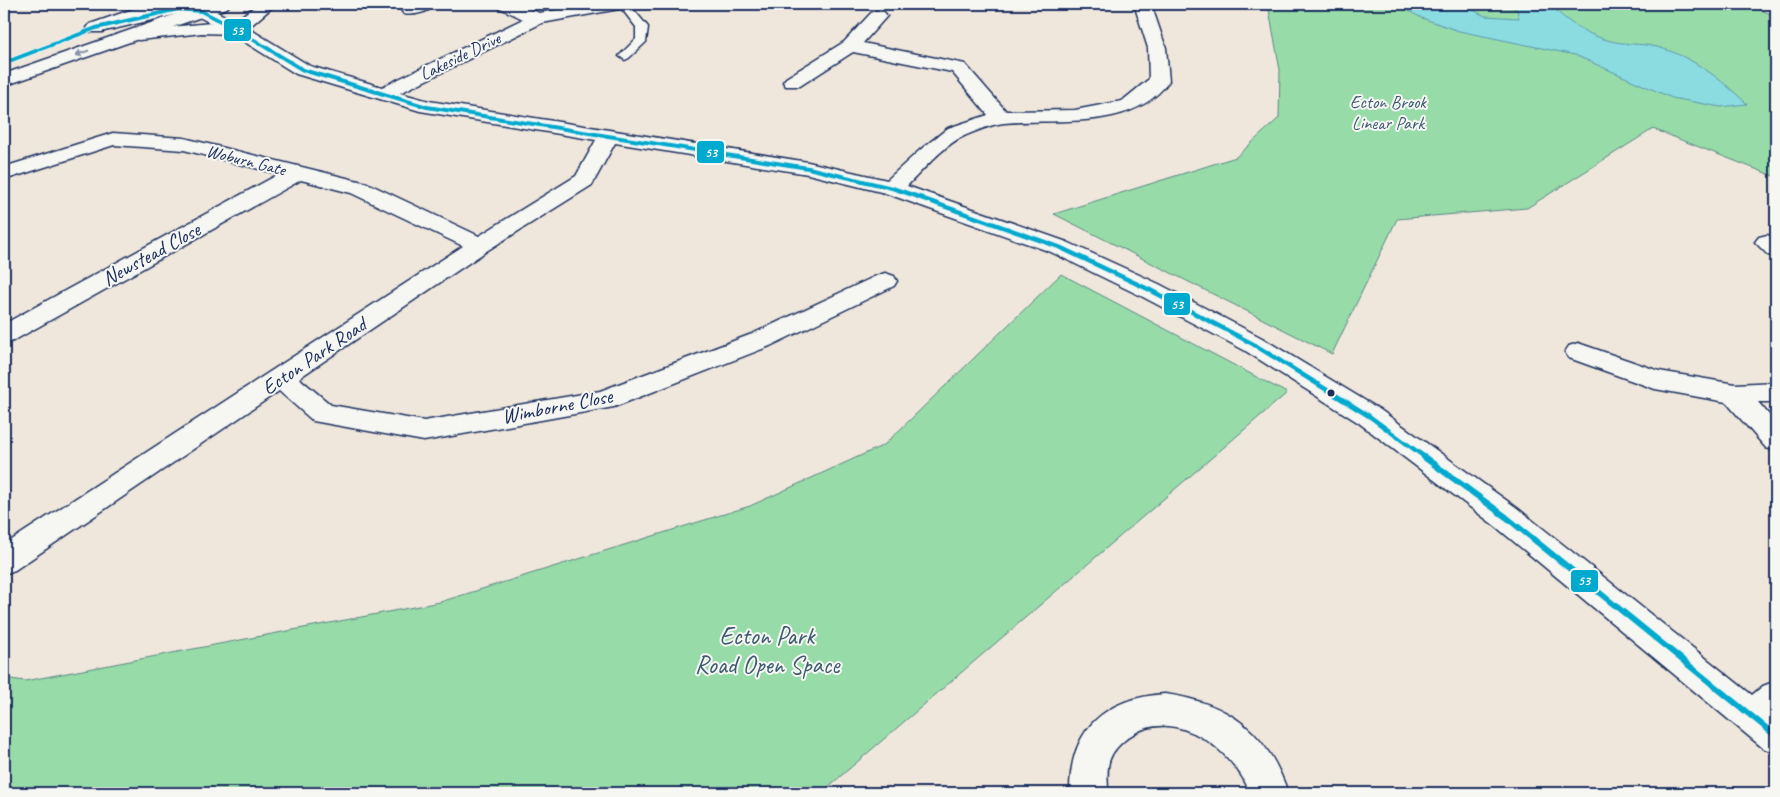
<svg xmlns="http://www.w3.org/2000/svg" width="1780" height="797" font-family="Caveat,sans-serif">
	<style>
		.green { fill: #97dca8; stroke: #598683 }
		.water { fill: #8adce1; stroke: #5e97ad }
		.lines { fill: none; stroke-linecap: round; stroke-linejoin: round }
		.lane-casing { stroke: #1b2f5e; stroke-width: 3 }
		.street-casing { stroke: #1b2f5e; stroke-width: 3 }
		.primary-casing { stroke: #1b2f5e; stroke-width: 3 }
		.lane { fill: #f6f6f2; fill-rule: evenodd }
		.street { fill: #f6f6f2; fill-rule: evenodd }
		.primary { fill: #f6f6f2; fill-rule: evenodd }
		.bus-1-far2-casing { stroke: #f6f6f2; stroke-width: 6 }
		.bus-1-far1-casing { stroke: #f6f6f2; stroke-width: 8 }
		.bus-1-casing { stroke: #f6f6f2; stroke-width: 10 }
		.bus-1-far2 { stroke: #00a9ce; stroke-width: 4 }
		.bus-1-far1 { stroke: #00a9ce; stroke-width: 4.5 }
		.bus-1 { stroke: #00a9ce; stroke-width: 6 }
		.oneway { fill: #8892a8 }
		.bus-dot { fill: #1b2f5e; stroke: #f6f6f2; stroke-width: 2 }
		.labels { text-anchor: middle; dominant-baseline: central; stroke-width: 4; stroke-linejoin: round; paint-order: stroke }
		.far-street-label { font-size: 18px; fill: #1b2f5e; stroke: #f6f6f2 }
		.far-park-label { font-size: 18px; fill: #3a5a70; stroke: #f6f6f2 }
		.street-label { font-size: 21px; fill: #1b2f5e; stroke: #f6f6f2 }
		.near-park-label { font-size: 25px; fill: #3a5a70; stroke: #f6f6f2 }
		.line-badge { stroke: #f6f6f2; stroke-width: 2 }
		.badge-label { font-size: 14px; text-anchor: middle; font-weight: bold; fill: #fff }
	</style>
	<rect width="100%" height="100%" fill="#efe7dc"/>
	<filter id="ink" filterUnits="userSpaceOnUse"><feTurbulence type="fractalNoise" baseFrequency=".02" numOctaves="2"/><feDisplacementMap in="SourceGraphic" scale="10" xChannelSelector="R" yChannelSelector="G"/><feConvolveMatrix kernelMatrix="1 2 1 2 8 2 1 2 1" color-interpolation-filters="sRGB"/></filter>
	<g filter="url(#ink)">
		<path class="green" d="M1268 4H1745L1776 16V177L1653 129 1527 208 1397 219 1332 354 1054 214 1236 157 1279 118 1280 70Z
			M1061 274 1287 393 821 793H4V678L25 681 440 602 750 506 884 445Z"/>
		<path class="water" d="M1395 4H1467L1465 6 1485 16 1519 18 1517 10 1508 4H1550C1565 21 1584 33 1607 40 1623 45 1641 43 1657 47 1692 56 1721 79 1747 104L1721 107 1672 98 1575 55 1459 31 1422 18Z"/>
		<g class="lines">
			<defs>
				<path id="lane" d="M618 4H629L648 27 646 42 629 58 625 60 619 56 636 39V27Z"/>
				<path id="street" d="M178 4 207 7 235 21 258 4H276L248 28 310 66 382 87 523 19 500 8 498 4H519L539 13 592 4H627L625 8 619 9 542 23 400 93 429 101 808 162 887 180 920 150 948 128 988 115 952 72 853 52 800 86H786L783 82 786 78 844 42 872 12H884L887 16 863 43 965 64 1006 111 1075 110 1122 101 1149 79 1148 48 1134 4H1151L1166 48 1169 81C1133 132 1057 118 1004 123 992 124 976 131 964 136 945 144 922 171 907 186L1067 242 1159 284 1262 338 1379 409 1517 508 1752 695 1763 686 1776 681V753L1763 748 1495 526 1359 423 1244 350 1141 296 1051 252 885 193 808 174 615 143 592 185 488 250 299 378 331 405 424 421 600 391 752 334 876 276 885 273 894 276 897 281 894 286 770 346 614 407 424 441 313 421 279 391 15 570 4 574V545L463 246 351 193 301 180 13 341 4 344V324L279 174 184 150 114 145 4 180V167L113 133 184 138 367 183 479 236 576 176 596 140 420 111 296 74 232 34 202 33 139 40 133 39 130 35 133 31 139 30 211 23 197 16 178 14 109 30 103 29 100 25 103 21Z
					M411 4H436C430 12 413 16 404 14L401 10 404 6Z
					M1767 235 1776 238V257L1768 255 1755 242 1759 237Z
					M1578 343 1659 371 1735 384 1776 382V402H1758L1776 423V451L1766 448 1726 402 1655 389 1569 358 1565 352 1569 346Z
					M1165 694C1229 703 1267 731 1288 793H1250C1234 750 1175 705 1130 736 1123 741 1113 750 1110 759 1106 769 1108 782 1108 793H1070C1069 730 1104 698 1165 694Z"/>
				<path id="primary" d="M148 4H172L169 8 102 32H90L87 28 90 24Z
					M205 4H230L227 8 4 86V74Z"/>
			</defs>
			<use href="#lane" class="lane-casing"/>
			<use href="#street" class="street-casing"/>
			<use href="#primary" class="primary-casing"/>
			<use href="#lane" class="lane"/>
			<use href="#street" class="street"/>
			<use href="#primary" class="primary"/>
			<defs>
				<path id="bus-1-far2" d="M4 63 96 28 178 9 201 11 236 29 303 70 427 107 808 168 892 188 922 198"/>
				<path id="bus-1-far1" d="M918 197 1059 247 1150 290 1253 344 1369 416 1426 458"/>
				<path id="bus-1" d="M1424 457 1506 517 1776 736"/>
			</defs>
			<use href="#bus-1-far2" class="bus-1-far2-casing"/>
			<use href="#bus-1-far1" class="bus-1-far1-casing"/>
			<use href="#bus-1" class="bus-1-casing"/>
			<use href="#bus-1-far2" class="bus-1-far2"/>
			<use href="#bus-1-far1" class="bus-1-far1"/>
			<use href="#bus-1" class="bus-1"/>
		</g>
		<defs><path id="oneway-solid" d="M-6-.8H1V-3.2L6.5 0L1 3.2V.8H-6Z" transform="scale(1.25)"/></defs>
		<use class="oneway" href="#oneway-solid" transform="translate(82 53) rotate(161)"/>
	</g>
	<circle class="bus-dot" cx="1331" cy="393" r="4.5"/>
	<g class="labels">
		<g class="far-street-label">
			<text transform="translate(460 56) rotate(-26)">Lakeside Drive</text>
			<text transform="translate(246 160) rotate(14)">Woburn Gate</text>
		</g>
		<g class="far-park-label">
			<text x="1388" y="102">Ecton Brook<tspan x="1388" dy="21">Linear Park</tspan></text>
		</g>
		<g class="street-label">
			<text transform="translate(151 254) rotate(-29)">Newstead Close</text>
			<text transform="translate(314 356) rotate(-34)">Ecton Park Road</text>
			<text transform="translate(557 406) rotate(-11)">Wimborne Close</text>
		</g>
		<g class="near-park-label">
			<text x="767" y="636">Ecton Park<tspan x="767" dy="29">Road Open Space</tspan></text>
		</g>
	</g>
	<g class="line-badge">
		<rect x="223" y="18" width="29" height="24" rx="5" fill="#00a9ce"/>
		<rect x="696" y="140" width="29" height="24" rx="5" fill="#00a9ce"/>
		<rect x="1163" y="292" width="28" height="24" rx="5" fill="#00a9ce"/>
		<rect x="1570" y="569" width="29" height="24" rx="5" fill="#00a9ce"/>
	</g>
	<g class="badge-label">
		<text x="237" y="35">53</text>
		<text x="711" y="157">53</text>
		<text x="1177" y="309">53</text>
		<text x="1584" y="585">53</text>
	</g>
	<rect width="1780" height="797" fill="none" stroke="#f6f6f2" stroke-width="20"/>
	<rect x="10" y="10" width="1760" height="777" fill="none" stroke="#1b2f5e" stroke-width="2" filter="url(#ink)"/>
</svg>
